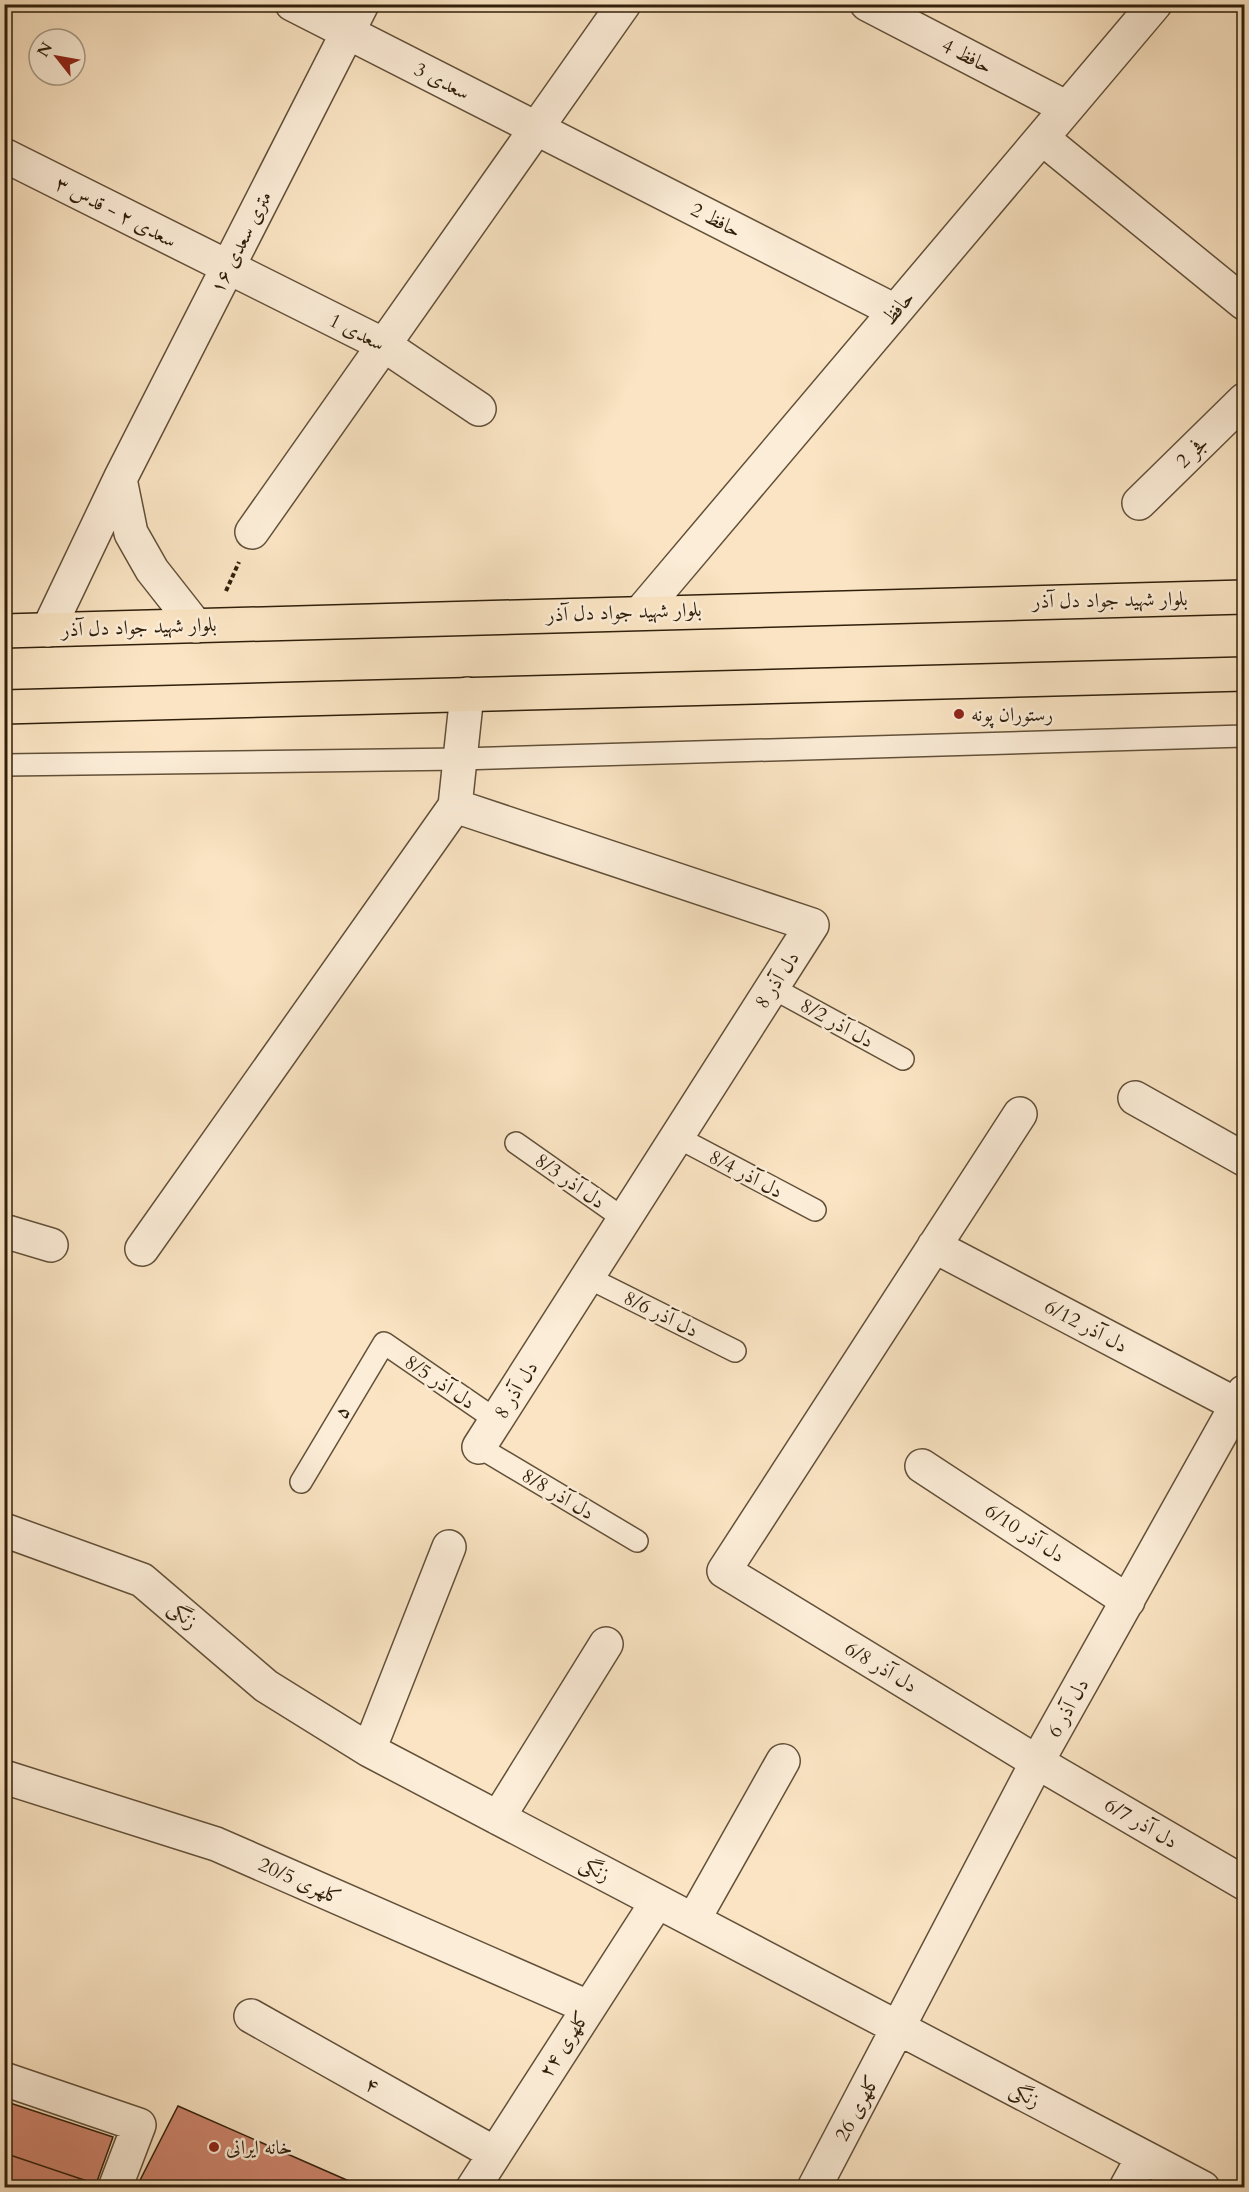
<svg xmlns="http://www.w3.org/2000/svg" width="1249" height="2192" font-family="Cardo,Amiri,serif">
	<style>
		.building { fill: #ce846d; stroke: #301f0b; stroke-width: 1.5 }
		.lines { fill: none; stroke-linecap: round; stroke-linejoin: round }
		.service-casing { stroke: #625039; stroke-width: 24 }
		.minor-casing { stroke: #625039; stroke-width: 36 }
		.primary-casing { stroke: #301f0b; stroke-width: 36 }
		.path { stroke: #301f0b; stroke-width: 4; stroke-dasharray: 4.5 3; stroke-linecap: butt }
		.service { stroke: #fcedd8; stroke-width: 21 }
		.minor { stroke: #fcedd8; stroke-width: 33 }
		.primary { stroke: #fae4c3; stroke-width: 33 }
		.poi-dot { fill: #8f2418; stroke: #fcedd8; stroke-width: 2 }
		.labels { text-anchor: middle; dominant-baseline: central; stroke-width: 5; stroke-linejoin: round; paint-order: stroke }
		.street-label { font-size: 20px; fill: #301f0b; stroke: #fcedd8 }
		.poi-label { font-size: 20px; fill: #301f0b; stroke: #fcedd8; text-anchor: start }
	</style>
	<rect width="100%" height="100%" fill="#fae4c3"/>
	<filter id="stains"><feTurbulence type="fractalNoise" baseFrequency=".00333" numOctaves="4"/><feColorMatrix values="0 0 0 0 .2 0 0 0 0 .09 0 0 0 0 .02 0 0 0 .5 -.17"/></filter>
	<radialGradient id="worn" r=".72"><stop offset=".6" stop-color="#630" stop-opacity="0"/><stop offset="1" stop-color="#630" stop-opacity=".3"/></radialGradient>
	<path class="building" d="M4 2101 113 2137 96 2184 4 2153Z
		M178 2106 365 2188H136Z
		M4 2153 96 2184 95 2188 4 2186Z"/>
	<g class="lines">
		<defs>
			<path id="service" d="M4 765 460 759 1244 736
				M771 987 903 1059
				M677 1137 815 1210
				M516 1143 624 1219
				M587 1277 735 1351
				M479 1447 637 1541
				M301 1482 384 1343 496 1420"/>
			<path id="minor" d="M292 4 895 311
				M867 4 1067 108
				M1042 138 1244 303
				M4 155 384 345 479 409
				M120 479 131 533 152 570 196 626
				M1139 503 1244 400
				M252 532 624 4
				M641 612 1155 4
				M48 630 120 479 362 4
				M467 694 455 806 812 925 479 1447
				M1135 1098 1244 1159
				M1020 1114 724 1571 1037 1762 1244 1883
				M4 1231 51 1245
				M934 1246 1237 1405
				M142 1249 455 806
				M922 1466 1128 1601
				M4 1530 142 1580 266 1686 369 1750 1203 2188
				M369 1750 449 1547
				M4 1777 216 1844 588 2007
				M498 1818 606 1644
				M694 1919 783 1761
				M251 2016 494 2153
				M4 2079 139 2125 115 2188
				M473 2188 657 1902
				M814 2188 1037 1762 1244 1392
				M1126 2188 1143 2157"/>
			<path id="primary" d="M4 631 1244 597
				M4 707 1244 674"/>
		</defs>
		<use href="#service" class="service-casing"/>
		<use href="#minor" class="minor-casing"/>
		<use href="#primary" class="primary-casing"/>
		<path class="path" d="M226 591 239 562"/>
		<use href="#service" class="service"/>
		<use href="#minor" class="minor"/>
		<use href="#primary" class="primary"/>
	</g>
	<g class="poi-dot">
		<circle cx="959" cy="714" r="6"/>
		<circle cx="214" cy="2147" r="6"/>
	</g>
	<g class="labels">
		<g class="street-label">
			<text transform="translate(967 56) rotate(27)">حافظ 4</text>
			<text transform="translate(442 81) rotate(27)">سعدی 3</text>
			<text transform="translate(116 212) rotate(27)">سعدی ۲ - قدس ۳</text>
			<text transform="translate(716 220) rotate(27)">حافظ 2</text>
			<text transform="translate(241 242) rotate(-63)">۱۶ متری سعدی</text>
			<text transform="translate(898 308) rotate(-50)">حافظ</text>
			<text transform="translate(357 332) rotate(27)">سعدی 1</text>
			<text transform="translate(1192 452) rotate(-44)">فجر 2</text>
			<text transform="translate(1110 600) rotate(-1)">بلوار شهید جواد دل آذر</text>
			<text transform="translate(624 612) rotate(-2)">بلوار شهید جواد دل آذر</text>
			<text transform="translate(139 627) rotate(-2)">بلوار شهید جواد دل آذر</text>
			<text transform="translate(777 980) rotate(-57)">دل آذر 8</text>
			<text transform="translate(837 1023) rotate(29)">دل آذر 8/2</text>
			<text transform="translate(746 1174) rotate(28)">دل آذر 8/4</text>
			<text transform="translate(570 1181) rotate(35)">دل آذر 8/3</text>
			<text transform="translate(661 1314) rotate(26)">دل آذر 8/6</text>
			<text transform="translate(1086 1326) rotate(28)">دل آذر 6/12</text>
			<text transform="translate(440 1382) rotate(34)">دل آذر 8/5</text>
			<text transform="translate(516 1390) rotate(-58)">دل آذر 8</text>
			<text transform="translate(342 1412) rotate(-59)">۵</text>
			<text transform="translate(558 1494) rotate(31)">دل آذر 8/8</text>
			<text transform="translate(1025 1533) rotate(33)">دل آذر 6/10</text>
			<text transform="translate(183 1615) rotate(41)">زنگی</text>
			<text transform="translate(881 1667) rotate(31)">دل آذر 6/8</text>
			<text transform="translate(1068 1708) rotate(-61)">دل آذر 6</text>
			<text transform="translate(1141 1823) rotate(30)">دل آذر 6/7</text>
			<text transform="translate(595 1869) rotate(28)">زنگی</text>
			<text transform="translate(300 1881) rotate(24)">کلهری 20/5</text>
			<text transform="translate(564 2044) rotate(-57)">کلهری ۲۴</text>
			<text transform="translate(372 2085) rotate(29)">۴</text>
			<text transform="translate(1025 2095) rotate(28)">زنگی</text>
			<text transform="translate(857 2108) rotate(-62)">کلهری 26</text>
		</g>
		<g class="poi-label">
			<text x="971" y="714">رستوران پونه</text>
			<text x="226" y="2147">خانه ایرانی</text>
		</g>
	</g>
	<rect width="1249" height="2192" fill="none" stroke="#fae4c3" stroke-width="24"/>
	<rect x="6" y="6" width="1237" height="2180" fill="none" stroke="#301f0b" stroke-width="3"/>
	<rect x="12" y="12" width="1225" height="2168" fill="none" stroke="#301f0b" stroke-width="1.5"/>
	<g transform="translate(57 57) rotate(301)"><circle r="28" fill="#fcedd8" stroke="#aa9b86" stroke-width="1.5"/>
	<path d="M0-4.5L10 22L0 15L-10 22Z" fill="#8f2418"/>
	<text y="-9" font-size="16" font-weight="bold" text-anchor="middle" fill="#301f0b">N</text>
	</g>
	<rect width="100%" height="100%" filter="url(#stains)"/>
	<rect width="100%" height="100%" fill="url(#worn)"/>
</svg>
